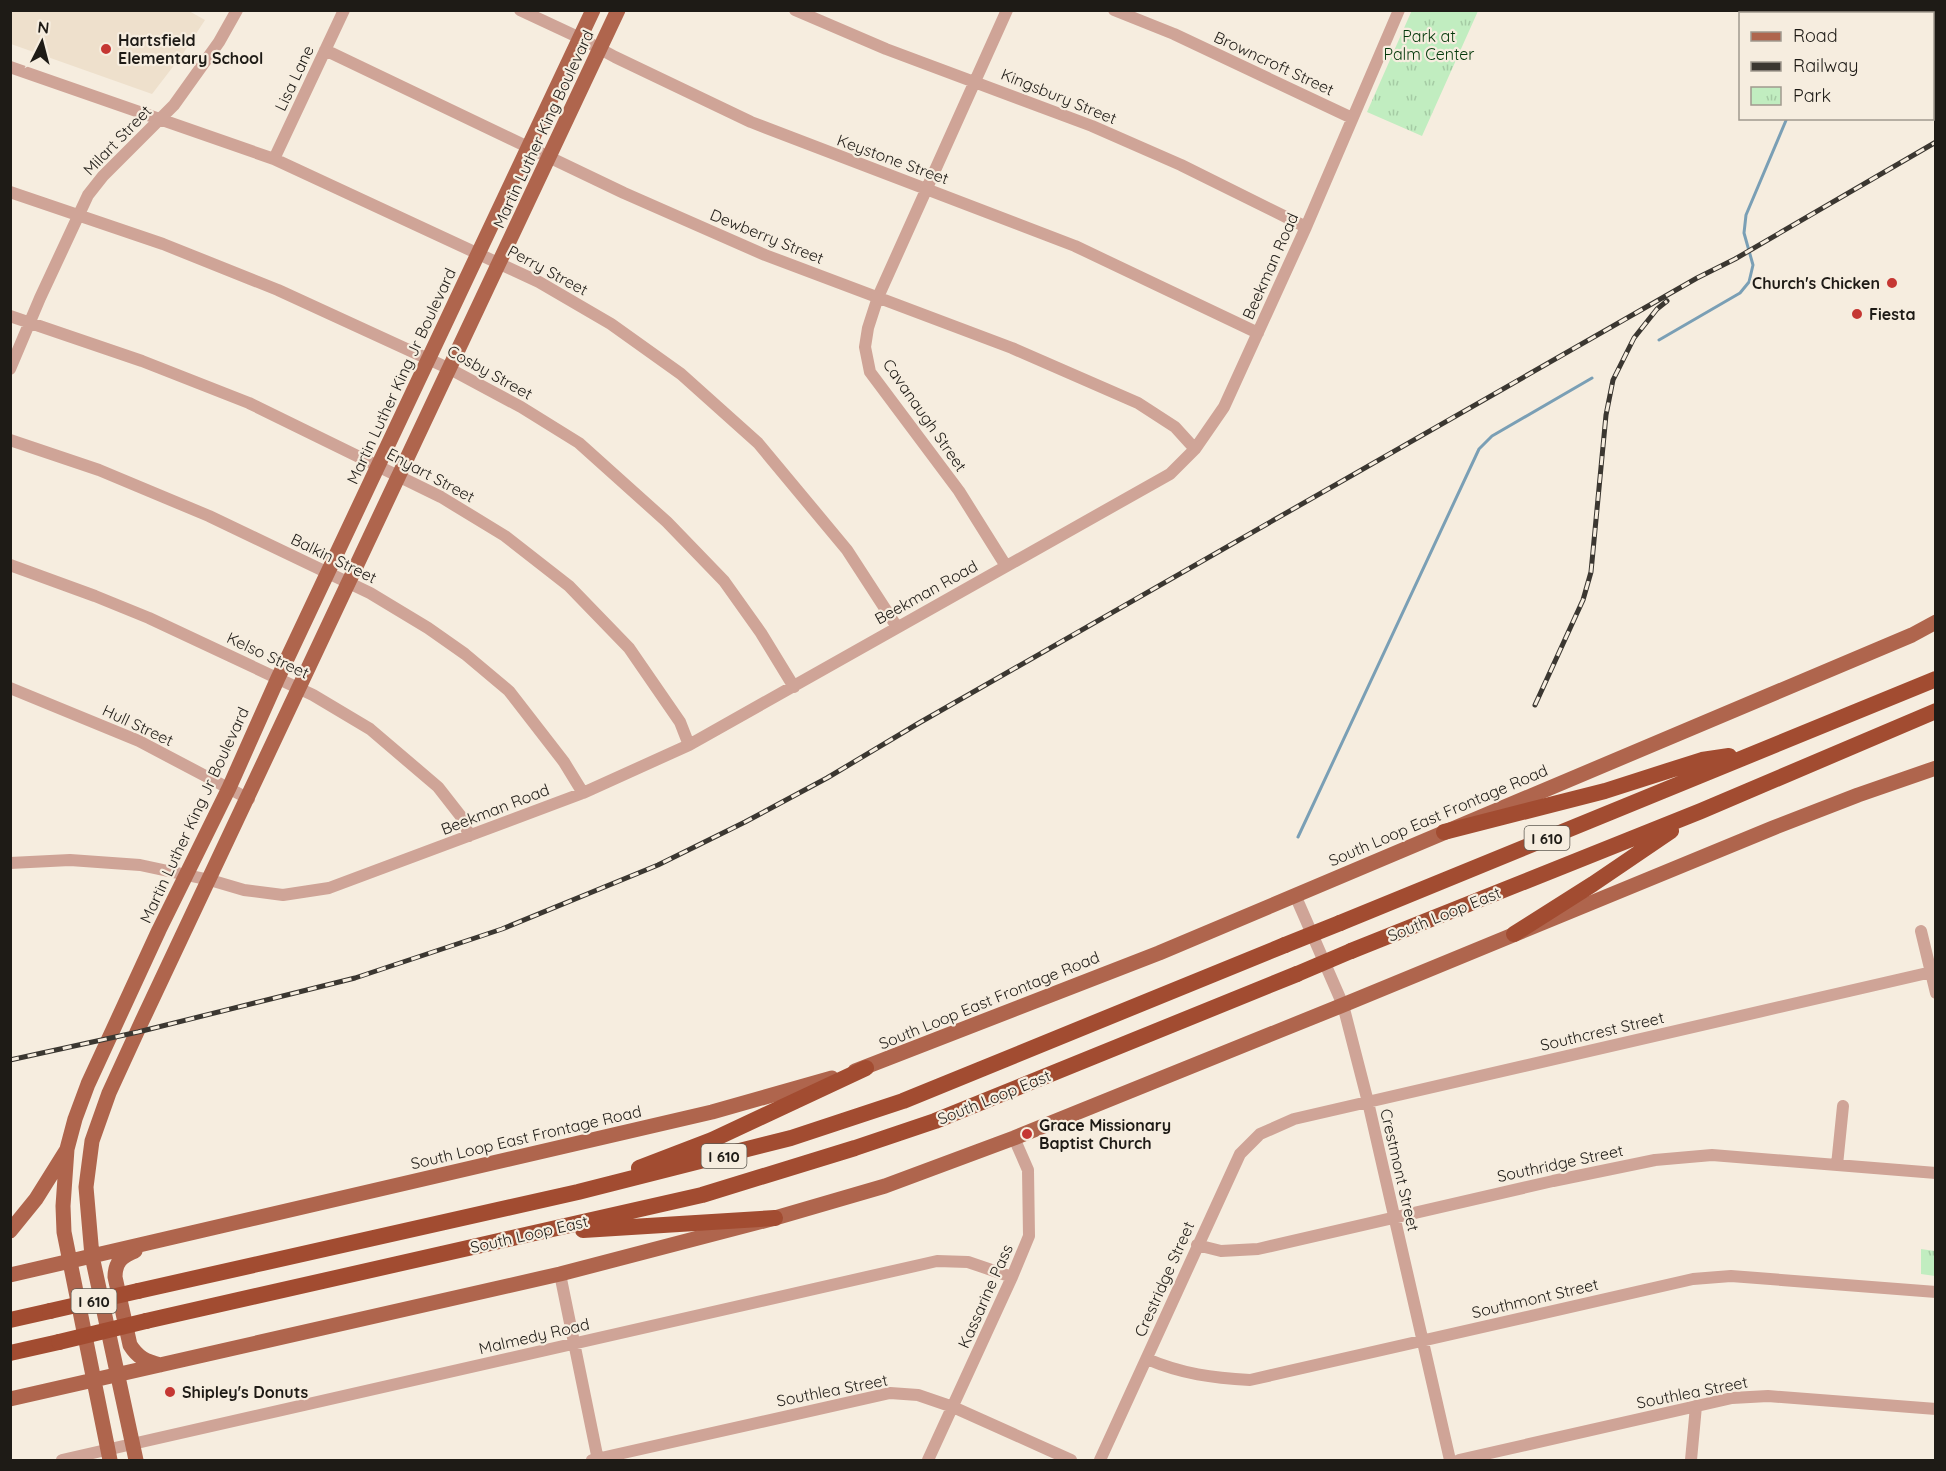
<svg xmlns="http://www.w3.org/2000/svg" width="1946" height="1471" font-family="Quicksand,sans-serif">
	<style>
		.built { fill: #eee0cc }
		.park { fill: url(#park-tufts) }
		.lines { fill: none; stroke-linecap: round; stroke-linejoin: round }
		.stream { stroke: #7a9fb5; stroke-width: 3 }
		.minor { stroke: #cfa497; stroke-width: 12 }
		.major { stroke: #af654d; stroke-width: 15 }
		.highway { stroke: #a24c31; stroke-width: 16 }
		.rail-casing { stroke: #3b3731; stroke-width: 5 }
		.rail { stroke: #f6eddf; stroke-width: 3; stroke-dasharray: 9; stroke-linecap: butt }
		.highway-bridge { stroke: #a24c31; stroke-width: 16 }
		.poi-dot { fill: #c53733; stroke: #f6eddf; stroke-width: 2 }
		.labels { text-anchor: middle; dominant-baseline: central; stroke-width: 4.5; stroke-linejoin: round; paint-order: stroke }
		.shield { fill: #f6eddf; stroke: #5f5a52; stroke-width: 1.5 }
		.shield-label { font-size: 15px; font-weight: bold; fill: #1e1b16 }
		.park-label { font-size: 16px; fill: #03380a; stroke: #f6eddf }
		.poi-label { font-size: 16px; font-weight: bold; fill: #1e1b16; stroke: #f6eddf; text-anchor: start }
		.street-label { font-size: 16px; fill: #1e1b16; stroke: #f6eddf }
	</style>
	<defs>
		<pattern id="park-tufts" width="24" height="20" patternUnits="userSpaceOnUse" patternTransform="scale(1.5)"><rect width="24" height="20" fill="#c1edc0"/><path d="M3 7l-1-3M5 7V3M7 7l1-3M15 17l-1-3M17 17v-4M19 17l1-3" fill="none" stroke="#a5cba4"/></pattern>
	</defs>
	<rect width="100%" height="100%" fill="#f6eddf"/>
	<path class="built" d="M10 11H189L205 20 182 55 152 94 11 44Z"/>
	<path class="park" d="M1412 10 1478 11 1422 136 1367 112Z
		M1921 1249 1935 1251V1276L1921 1274Z"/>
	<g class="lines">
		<path class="stream" d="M1659 340 1740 293 1749 282 1753 265 1744 233 1746 215 1787 118
			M1298 837 1479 449 1492 436 1592 378"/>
		<path class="minor" d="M520 10 580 38 615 57 751 122 1075 246 1258 333
			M795 10 886 49 1092 126 1181 165 1306 227
			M1114 10 1174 34 1352 118
			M325 50 624 193 765 255 1012 348 1138 403 1175 427 1195 449
			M10 67 274 159 539 282 611 324 681 374 758 443 847 550 897 627
			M274 159 344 10
			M10 192 163 244 278 290 450 369 521 407 579 443 667 522 724 581 761 633 794 687
			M10 316 142 361 249 403 441 497 505 536 569 586 629 648 680 722 689 745
			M10 369 40 298 88 195 103 176 174 105 219 42 237 10
			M10 440 99 470 209 516 370 593 428 628 465 654 509 691 564 762 583 793
			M10 565 95 596 149 618 313 695 370 729 438 787 463 819 469 836
			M1006 566 959 491 870 372 865 347 868 328 878 297 1007 10
			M10 688 139 741 249 799
			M10 863 70 860 140 865 210 880 244 890 283 895 329 888 583 793 689 745 1170 474 1195 449 1224 407 1306 227 1399 10
			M1295 895 1343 1005 1368 1102 1450 1460
			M1921 931 1936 993
			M1837 1165 1843 1106
			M1197 1245 1221 1251 1258 1249 1553 1181 1655 1160 1712 1155 1936 1173
			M560 1274 598 1460
			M1147 1359C1182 1374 1213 1378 1250 1380L1693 1279 1731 1276 1936 1292
			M62 1460 937 1261 968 1262 1012 1277
			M592 1460 890 1393 918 1395 953 1407 1071 1460
			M928 1460 1012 1277 1029 1236 1028 1170 1014 1138
			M1100 1460 1240 1154 1260 1134 1294 1119 1936 971
			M1459 1460 1732 1398 1768 1396 1936 1409
			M1691 1460 1696 1406"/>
		<path class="major" d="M1832 10 1839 14
			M1889 10 1897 14
			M1920 10V14
			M1932 28 1936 30
			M1932 48 1936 49
			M855 1071 1159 953 1912 635 1936 622
			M10 1231 36 1199 66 1151
			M135 1251C122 1256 115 1262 115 1277L130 1345C138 1358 146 1361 160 1365
			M10 1275 712 1112 832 1078
			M10 1399 560 1274 775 1218 885 1186 1014 1138 1343 1005 1773 828 1858 795 1936 768
			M110 1460 64 1232 63 1206 67 1149 75 1119 88 1084 159 930 229 788 278 678 593 10
			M136 1460 92 1256 86 1187 92 1141 109 1093 142 1021 618 10"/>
		<path class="highway" d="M1444 832 1605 791 1702 760 1729 756
			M1340 923 1936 679
			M1514 934 1593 884 1671 831
			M1351 951 1701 811 1936 711
			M639 1168 712 1140 866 1068
			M583 1230 775 1218
			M138 1291 578 1192 791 1138 903 1101 1285 945
			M10 1320 50 1311
			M146 1321 702 1195 855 1148 935 1121 1297 974
			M10 1353 59 1342"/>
		<defs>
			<path id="rail" d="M1535 705 1583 600 1591 572 1606 415 1613 380 1634 338 1657 309 1667 301
				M10 1060 138 1032 355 978 502 929 658 865 745 822 827 778 919 723 1697 278 1735 259 1936 142"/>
		</defs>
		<use href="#rail" class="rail-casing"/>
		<use href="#rail" class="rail"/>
		<path class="highway-bridge" d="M1285 945 1340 923
			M1297 974 1351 951
			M50 1311 138 1291
			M59 1342 146 1321"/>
	</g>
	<g class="poi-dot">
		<circle cx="106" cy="49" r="6"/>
		<circle cx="1892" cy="283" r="6"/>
		<circle cx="1857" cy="314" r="6"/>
		<circle cx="1027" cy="1134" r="6"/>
		<circle cx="170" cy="1392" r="6"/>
	</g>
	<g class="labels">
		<g class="shield">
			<rect x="1524.5" y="826" width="45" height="24" rx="4.5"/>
			<rect x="701.5" y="1144" width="45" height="24" rx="4.5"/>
			<rect x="71.5" y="1289" width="45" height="24" rx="4.5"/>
		</g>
		<g class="shield-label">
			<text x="1547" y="838">I 610</text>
			<text x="724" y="1156">I 610</text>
			<text x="94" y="1301">I 610</text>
		</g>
		<g class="park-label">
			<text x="1429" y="36">Park at<tspan x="1429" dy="18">Palm Center</tspan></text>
		</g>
		<g class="poi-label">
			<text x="118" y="40">Hartsfield<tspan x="118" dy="18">Elementary School</tspan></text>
			<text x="1880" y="283" text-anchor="end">Church's Chicken</text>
			<text x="1869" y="314">Fiesta</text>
			<text x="1039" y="1125">Grace Missionary<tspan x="1039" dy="18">Baptist Church</tspan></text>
			<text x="182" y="1392">Shipley's Donuts</text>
		</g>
		<g class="street-label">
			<text transform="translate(1274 63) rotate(25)">Browncroft Street</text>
			<text transform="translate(294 78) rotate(-65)">Lisa Lane</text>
			<text transform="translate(1059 96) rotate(22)">Kingsbury Street</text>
			<text transform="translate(543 129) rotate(-65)">Martin Luther King Boulevard</text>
			<text transform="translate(117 140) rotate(-46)">Milart Street</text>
			<text transform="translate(893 159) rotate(20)">Keystone Street</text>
			<text transform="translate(767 236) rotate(22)">Dewberry Street</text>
			<text transform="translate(1270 266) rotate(-66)">Beekman Road</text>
			<text transform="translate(548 270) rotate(28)">Perry Street</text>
			<text transform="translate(490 372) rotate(29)">Cosby Street</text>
			<text transform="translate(401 376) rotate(-65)">Martin Luther King Jr Boulevard</text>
			<text transform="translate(925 415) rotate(55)">Cavanaugh Street</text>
			<text transform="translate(431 475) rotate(28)">Enyart Street</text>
			<text transform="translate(334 558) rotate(26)">Balkin Street</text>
			<text transform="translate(926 592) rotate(-29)">Beekman Road</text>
			<text transform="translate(268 655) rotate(25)">Kelso Street</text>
			<text transform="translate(138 725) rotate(25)">Hull Street</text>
			<text transform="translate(495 809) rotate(-21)">Beekman Road</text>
			<text transform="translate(194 815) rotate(-65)">Martin Luther King Jr Boulevard</text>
			<text transform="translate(1438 815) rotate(-23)">South Loop East Frontage Road</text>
			<text transform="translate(1444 914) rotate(-22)">South Loop East</text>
			<text transform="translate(989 1000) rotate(-22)">South Loop East Frontage Road</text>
			<text transform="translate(1602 1031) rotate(-13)">Southcrest Street</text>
			<text transform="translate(994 1097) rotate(-22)">South Loop East</text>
			<text transform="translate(526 1137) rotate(-13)">South Loop East Frontage Road</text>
			<text transform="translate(1560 1163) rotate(-12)">Southridge Street</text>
			<text transform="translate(1400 1170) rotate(77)">Crestmont Street</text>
			<text transform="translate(529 1234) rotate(-13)">South Loop East</text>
			<text transform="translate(1164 1279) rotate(-66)">Crestridge Street</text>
			<text transform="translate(985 1296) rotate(-66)">Kassarine Pass</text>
			<text transform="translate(1535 1298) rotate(-13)">Southmont Street</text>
			<text transform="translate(534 1336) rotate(-13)">Malmedy Road</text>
			<text transform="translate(832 1390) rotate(-11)">Southlea Street</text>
			<text transform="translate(1692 1392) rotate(-11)">Southlea Street</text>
		</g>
	</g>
	<rect width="1946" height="1471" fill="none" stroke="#1e1b16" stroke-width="24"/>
	<rect x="1739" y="12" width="195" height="108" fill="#f6eddf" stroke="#a0998f" stroke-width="1.5"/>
	<rect x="1751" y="32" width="30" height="9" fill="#af654d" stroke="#a0998f" stroke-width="1.5"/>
	<text x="1793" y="42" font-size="18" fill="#1e1b16">Road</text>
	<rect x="1751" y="62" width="30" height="9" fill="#3b3731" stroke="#a0998f" stroke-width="1.5"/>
	<text x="1793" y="72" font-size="18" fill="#1e1b16">Railway</text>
	<rect x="1751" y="87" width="30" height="18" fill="url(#park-tufts)" stroke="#a0998f" stroke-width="1.5"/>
	<text x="1793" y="102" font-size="18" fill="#1e1b16">Park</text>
	<g transform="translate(42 42) rotate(6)" stroke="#f6eddf" stroke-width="4.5" paint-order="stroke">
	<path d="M0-4.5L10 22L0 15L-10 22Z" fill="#1e1b16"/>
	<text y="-9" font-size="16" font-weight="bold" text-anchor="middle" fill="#1e1b16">N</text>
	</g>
</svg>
